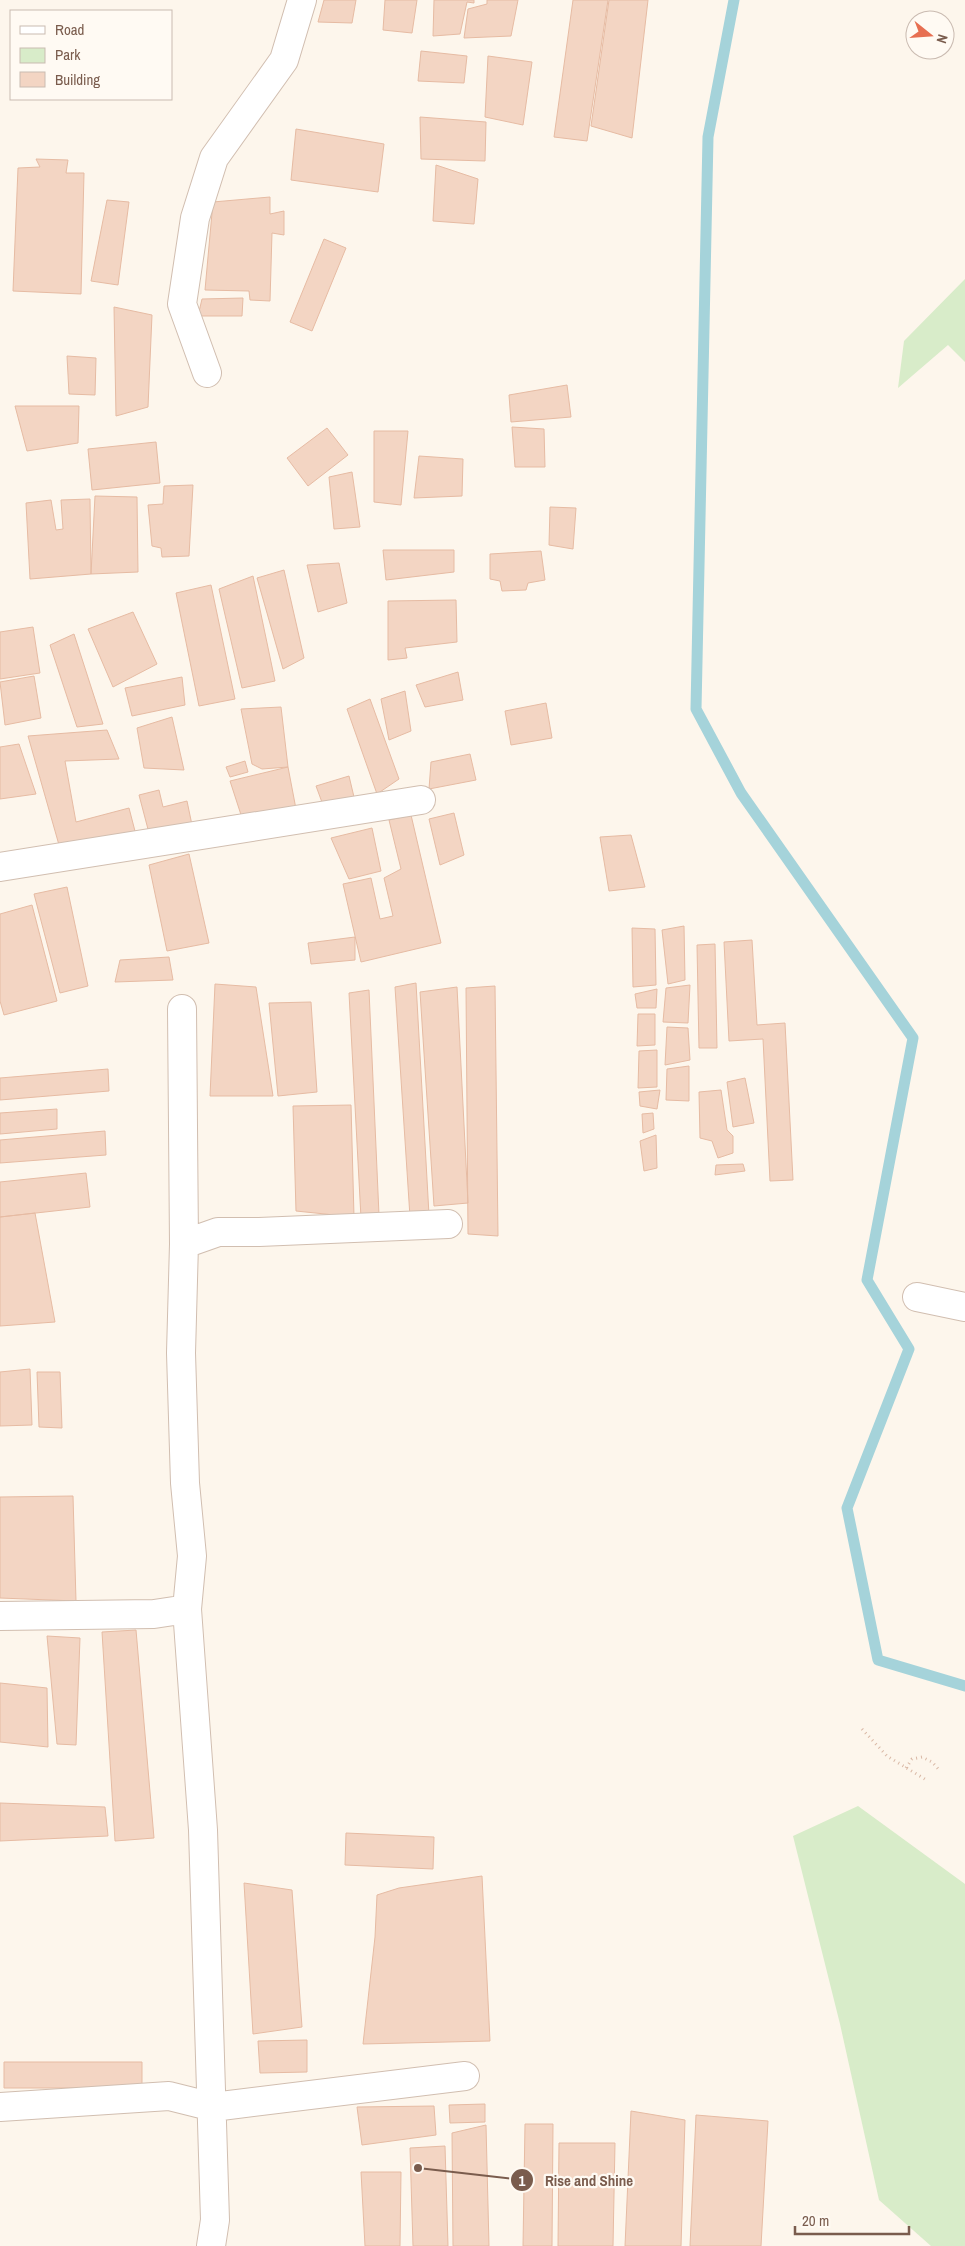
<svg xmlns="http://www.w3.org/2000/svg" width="965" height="2246" font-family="'Archivo Narrow',sans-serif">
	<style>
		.green { fill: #d8ecc9 }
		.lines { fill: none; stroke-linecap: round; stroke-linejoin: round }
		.stream { stroke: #a5d3da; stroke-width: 11 }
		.building { fill: #f3d5c3; stroke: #e6bba3 }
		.minor-casing { stroke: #d1beb0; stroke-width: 30 }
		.path { stroke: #d9b8a5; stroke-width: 3; stroke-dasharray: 1 4; stroke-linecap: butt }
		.minor { stroke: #fff; stroke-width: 28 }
		.leader { fill: none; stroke: #7a5c4d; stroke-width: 2 }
		.callout-dot { fill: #7a5c4d; stroke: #fffaf3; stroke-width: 2 }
		.mark-label { font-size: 15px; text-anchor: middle; font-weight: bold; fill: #fff }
		.callout-label { font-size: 15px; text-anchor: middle; font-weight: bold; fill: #7a5c4d; stroke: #fffaf3; stroke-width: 4.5; stroke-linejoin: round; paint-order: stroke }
	</style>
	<rect width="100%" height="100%" fill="#fdf6ec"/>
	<path class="green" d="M965 279V362L948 345 898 388 904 341Z
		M858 1806 965 1884V2246H931L879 2200 840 2024 793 1836Z"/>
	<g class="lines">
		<path class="stream" d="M734 0 708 137 696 709 741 793 913 1038 867 1280 909 1349 847 1508 878 1660 965 1686"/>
	</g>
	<path class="building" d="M324 0H356L352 23 318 22Z
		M385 0H417L412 33 383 30Z
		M434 0H474V3L467 2 460 34 433 36Z
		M487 0H518L511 36 464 38 468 9 487 4Z
		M573 0H608L587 141 554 137Z
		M609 0H648L632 138 591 126Z
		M421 51 467 56 464 83 418 81Z
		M488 56 532 62 523 125 485 117Z
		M420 117 486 122 485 161 421 159Z
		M296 129 384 144 378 192 291 180Z
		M36 159 68 160 66 173H84L81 294 13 291 18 168 40 167Z
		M436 165 478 179 474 224 433 221Z
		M270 197V214L284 211V235L272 233 270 301 250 300 249 291 205 290 213 202Z
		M107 200 129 202 118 285 91 281Z
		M324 239 346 248 312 331 290 322Z
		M243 298 242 316H198L202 299Z
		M114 307 152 315 148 407 116 416Z
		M67 356 96 358 95 395 69 394Z
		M567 385 571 417 511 422 509 395Z
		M15 406H79L78 443 27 451Z
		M512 427 544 429 545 467H515Z
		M327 428 348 455 308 486 287 458Z
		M374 431H408L401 505 374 502Z
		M156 442 160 483 92 490 88 449Z
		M419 456 463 459 462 496 414 498Z
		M352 472 360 527 334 529 329 477Z
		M193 485 189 556 162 557 161 548 152 546 148 505 163 504 164 486Z
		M95 496 137 497 138 572 91 574Z
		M90 499 91 574 30 579 26 503 51 500 56 530 63 529 61 500Z
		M550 507 576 508 573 549 549 545Z
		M383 550H454V572L386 580Z
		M541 551 545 580 528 583 526 590 502 591 500 581 490 579V554Z
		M339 563 347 603 318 612 307 565Z
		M284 570 304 658 283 669 257 578Z
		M253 576 275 681 242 688 219 589Z
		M211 585 235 699 199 706 176 593Z
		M456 600 457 642 405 648 407 658 388 660V601Z
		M133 612 157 664 113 687 88 629Z
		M33 627 40 673 0 679V632Z
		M74 634 103 724 77 727 50 645Z
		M458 672 463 700 425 707 416 685Z
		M34 676 41 718 5 725 0 682Z
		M182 677 185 705 132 716 125 688Z
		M405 691 411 731 389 740 381 699Z
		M370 699 399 779 377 794 347 709Z
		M546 703 552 738 511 745 505 711Z
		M281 707 288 767 262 769 252 764 241 709Z
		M172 717 184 770 144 768 137 728Z
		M107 730 119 759 65 761 76 822 129 808 136 835 59 845 28 736Z
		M19 744 36 794 0 799V747Z
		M470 754 476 780 429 789 431 762Z
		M245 761 248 772 230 777 226 767Z
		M288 767 296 809 244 824 230 781Z
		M349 776 354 797 323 805 316 786Z
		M159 790 163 807 187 801 192 825 149 833 139 795Z
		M454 813 464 855 440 865 429 819Z
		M411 815 441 943 361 962 343 884 371 878 380 919 393 916 384 878 401 869 389 820Z
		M372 828 381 871 349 879 331 838Z
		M631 835 645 887 609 891 600 837Z
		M189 854 209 943 167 951 149 865Z
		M67 887 88 986 60 993 34 894Z
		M32 905 57 1001 4 1015 0 1001V914Z
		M684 926 685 980 668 984 662 930Z
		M632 928 655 929 656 985 633 987Z
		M355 937V960L311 964 308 943Z
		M752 940 757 1025 785 1023 793 1180 770 1181 763 1039 729 1041 724 942Z
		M715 944 717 1048H699L697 945Z
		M169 957 173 980 115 982 120 960Z
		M416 983 429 1215 410 1217 395 987Z
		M215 984 256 987 273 1096H210Z
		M690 985 688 1023 663 1022 666 988Z
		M495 986 498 1236 468 1234 466 988Z
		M457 987 468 1203 434 1206 420 992Z
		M657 989 656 1008H637L635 994Z
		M369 990 379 1215 361 1218 349 993Z
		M311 1002 317 1092 278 1096 269 1003Z
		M638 1014H655V1045L637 1046Z
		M667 1027 688 1028 690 1060 665 1065Z
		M657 1050V1087L638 1088 639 1051Z
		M689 1066V1101L666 1100 667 1069Z
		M108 1069 109 1091 0 1100V1078Z
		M745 1078 754 1123 733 1127 727 1082Z
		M660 1090 657 1109 640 1106 639 1092Z
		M721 1090 727 1130 733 1136V1153L718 1158 712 1141 700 1138 699 1092Z
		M351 1105 354 1217 296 1211 293 1106Z
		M57 1109V1129L0 1134V1113Z
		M653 1113 654 1129 643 1133 642 1114Z
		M105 1131 106 1155 0 1163V1140Z
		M656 1135 657 1168 644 1171 640 1141Z
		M743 1164 745 1171 715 1175 716 1165Z
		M86 1173 90 1207 0 1217V1182Z
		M35 1213 55 1322 0 1326V1217Z
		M30 1369 32 1425 0 1426V1372Z
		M37 1372H60L62 1428 39 1427Z
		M73 1496 76 1601 0 1598V1497Z
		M136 1630 154 1838 115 1841 102 1632Z
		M47 1636 80 1638 76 1745 57 1744Z
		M0 1683 47 1688 48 1747 0 1742Z
		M0 1803 105 1807 108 1836 0 1841Z
		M346 1833 434 1837 433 1869 345 1865Z
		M482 1876 490 2041 363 2044 375 1937 377 1895 399 1888Z
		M244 1883 292 1890 302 2027 253 2034Z
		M307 2040V2072L260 2073 258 2041Z
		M4 2062H142V2088H4Z
		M485 2104V2122L450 2123 449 2105Z
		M434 2106 436 2135 362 2145 357 2107Z
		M631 2111 685 2120 681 2246H625Z
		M696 2115 768 2121 761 2246H690Z
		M525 2124H553L552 2246H523Z
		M486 2125 489 2246H453L452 2133Z
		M559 2143H615L613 2246H558Z
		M445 2146 448 2246H413L410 2148Z
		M361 2172H401L400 2246H365Z"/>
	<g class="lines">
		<defs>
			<path id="minor" d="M207 373 182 304 195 218 214 158 284 60 302 0
				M0 867 421 800
				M182 1009 184 1244 181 1353 185 1483 192 1556 187 1609 203 1830 215 2220 211 2246
				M184 1244 218 1232H259L448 1224
				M917 1297 965 1307
				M0 1616 154 1614 187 1609
				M0 2107 169 2096 213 2107 465 2076"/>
		</defs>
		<use href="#minor" class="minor-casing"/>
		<path class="path" d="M862 1729 887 1756 928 1781
			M906 1768 912 1759 922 1757 932 1762 940 1771"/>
		<use href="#minor" class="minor"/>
	</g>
	<path class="leader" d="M418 2168L522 2180"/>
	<g class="callout-dot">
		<circle cx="418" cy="2168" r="5"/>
		<circle cx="522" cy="2180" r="12"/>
	</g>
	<g class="mark-label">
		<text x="522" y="2186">1</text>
	</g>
	<g class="callout-label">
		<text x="589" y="2186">Rise and Shine</text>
	</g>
	<rect x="10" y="10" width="162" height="90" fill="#fffaf3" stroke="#cabbb1"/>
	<rect x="20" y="26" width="25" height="8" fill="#ffffff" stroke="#cabbb1"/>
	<text x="55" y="35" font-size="15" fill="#7a5c4d">Road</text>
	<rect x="20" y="48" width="25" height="15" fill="#d8ecc9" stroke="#cabbb1"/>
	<text x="55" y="60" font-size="15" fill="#7a5c4d">Park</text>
	<rect x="20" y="72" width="25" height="15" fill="#f3d5c3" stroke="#cabbb1"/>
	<text x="55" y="85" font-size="15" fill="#7a5c4d">Building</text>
	<g transform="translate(930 35) rotate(107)"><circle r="24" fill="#fffaf3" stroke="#cabbb1"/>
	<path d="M0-4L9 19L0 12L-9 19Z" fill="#e76f51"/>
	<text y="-8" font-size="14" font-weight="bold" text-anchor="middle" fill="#7a5c4d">N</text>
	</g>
	<path d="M795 2226v8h114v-8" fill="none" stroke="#7a5c4d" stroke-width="2.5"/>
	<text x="802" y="2226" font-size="15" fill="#7a5c4d" stroke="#fffaf3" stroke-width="4" paint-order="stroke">20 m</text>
</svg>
